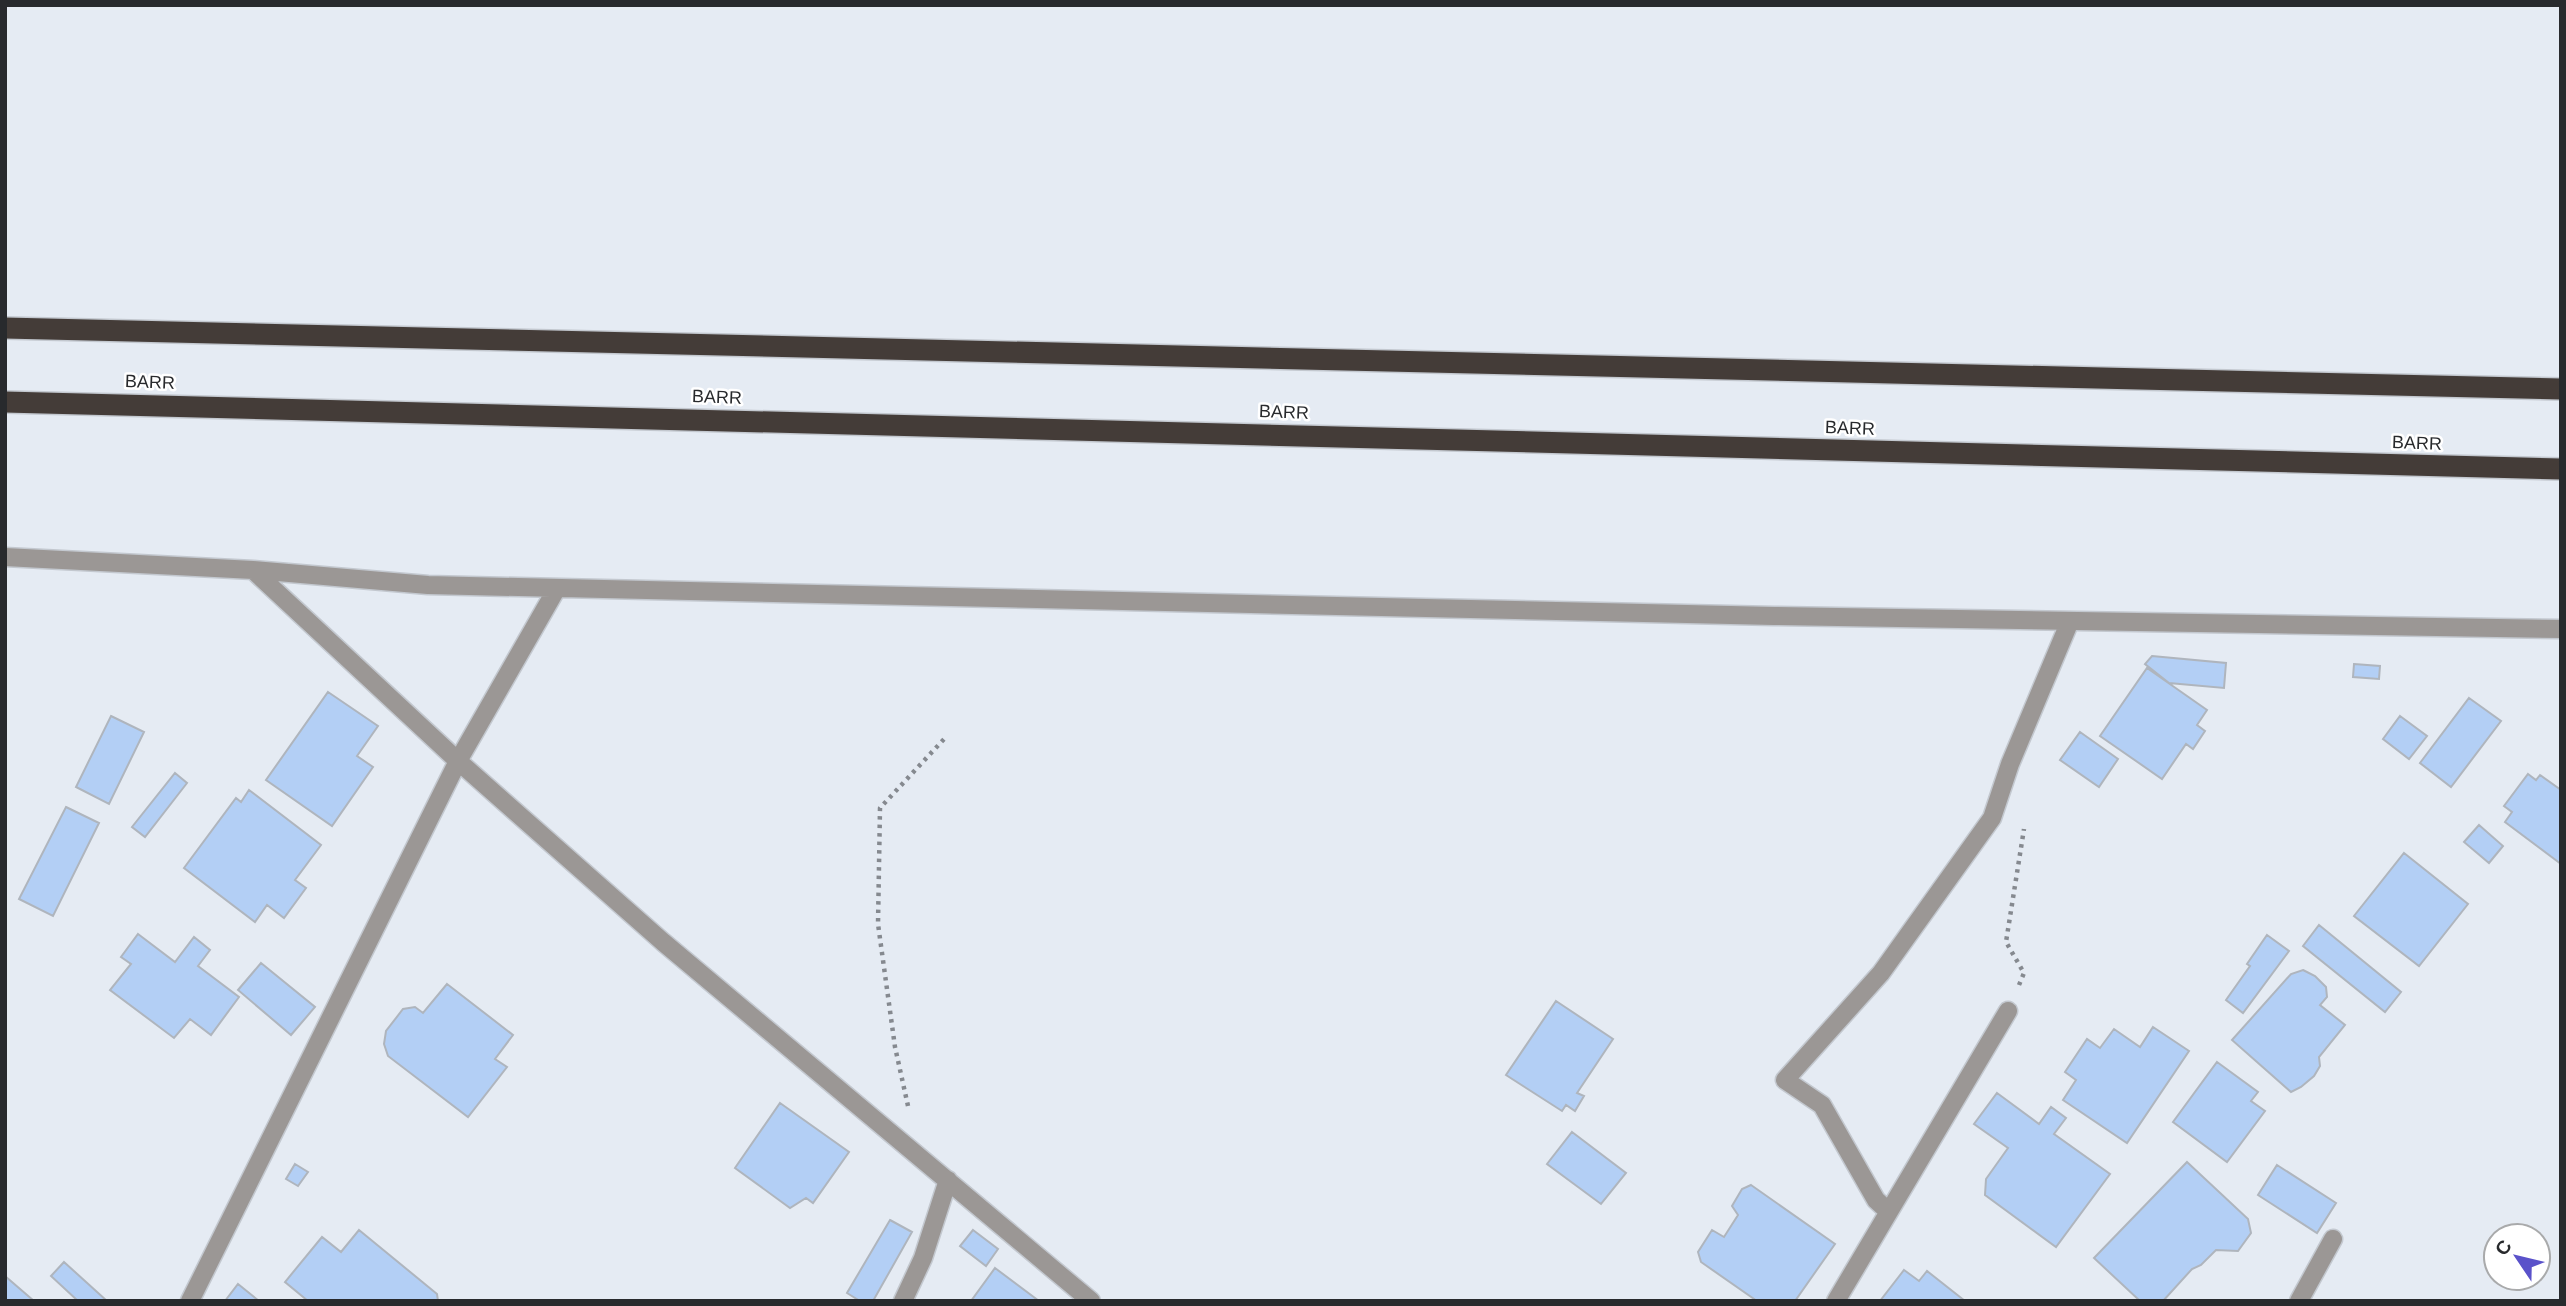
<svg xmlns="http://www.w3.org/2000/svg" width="2566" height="1306" font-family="Arial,sans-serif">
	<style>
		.building { fill: #b3cff5; stroke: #afb5bd; stroke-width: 2 }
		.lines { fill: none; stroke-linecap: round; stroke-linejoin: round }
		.street-casing { stroke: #c3c8cf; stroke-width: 21 }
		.highway-casing { stroke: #c3c8cf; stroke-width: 24 }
		.path { stroke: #85898f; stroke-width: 4.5; stroke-dasharray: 3.5 5; stroke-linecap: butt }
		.street { stroke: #9b9795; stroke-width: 18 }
		.highway { stroke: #443c38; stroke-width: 21 }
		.labels { text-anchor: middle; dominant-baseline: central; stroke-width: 5; stroke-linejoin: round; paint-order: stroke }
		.street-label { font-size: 18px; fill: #282a2d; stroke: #fff }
	</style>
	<rect width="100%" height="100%" fill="#e5ebf3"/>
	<path class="building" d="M2152 656 2226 663 2224 688 2169 683 2145 664Z
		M2354 664 2380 666 2379 679 2353 677Z
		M2147 668 2207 710 2197 725 2205 731 2193 749 2186 744 2162 779 2100 736Z
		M328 692 378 726 357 756 373 767 332 826 266 780Z
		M2469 698 2501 721 2451 787 2420 763Z
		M111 716 144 732 109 804 76 787Z
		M2400 716 2427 736 2409 759 2383 739Z
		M2080 732 2118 759 2099 787 2060 760Z
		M175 773 187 783 145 837 132 827Z
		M2528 774 2536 780 2540 775 2561 790V864L2505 822 2512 812 2504 806Z
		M249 790 321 845 295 880 306 888 284 918 267 905 255 922 184 868 236 798 241 802Z
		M66 807 99 823 53 916 19 899Z
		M2479 825 2503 846 2489 863 2464 842Z
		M2404 853 2468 904 2419 966 2354 916Z
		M2319 925 2401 992 2385 1012 2303 946Z
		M138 934 175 962 194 937 210 950 198 966 239 997 211 1035 190 1019 174 1038 110 990 131 964 121 957Z
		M2267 935 2289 951 2243 1013 2226 1000 2250 966 2247 964Z
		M261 963 315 1007 291 1035 238 990Z
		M2303 970 2315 976 2326 987 2327 997 2320 1005 2345 1025 2319 1057 2320 1066 2314 1076 2301 1087 2291 1092 2232 1040 2291 974Z
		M447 984 513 1035 495 1059 507 1067 468 1117 388 1056 384 1044 386 1031 403 1009 415 1007 423 1013Z
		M1556 1001 1613 1039 1577 1093 1584 1096 1575 1111 1566 1105 1562 1111 1506 1075Z
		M2153 1027 2189 1051 2127 1143 2063 1100 2076 1080 2065 1072 2087 1039 2100 1048 2114 1029 2140 1047Z
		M2217 1062 2258 1092 2251 1101 2265 1111 2227 1162 2173 1122Z
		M1997 1093 2039 1124 2051 1107 2066 1118 2054 1134 2110 1174 2056 1247 1985 1195 1986 1179 2008 1148 1974 1124Z
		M780 1103 849 1152 813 1203 806 1198 790 1208 735 1168Z
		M1572 1132 1626 1173 1601 1204 1547 1164Z
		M2187 1162 2248 1219 2251 1233 2238 1251 2216 1250 2201 1265 2192 1269 2163 1301H2140L2094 1258Z
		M295 1164 308 1172 298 1186 286 1179Z
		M2277 1165 2336 1203 2317 1233 2258 1195Z
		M1751 1185 1835 1244 1795 1301H1757L1701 1262 1698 1252 1712 1230 1724 1237 1738 1215 1732 1206 1742 1189Z
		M890 1220 912 1232 873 1301H860L847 1293Z
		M359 1230 437 1294 438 1301H308L285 1282 322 1237 341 1252Z
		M973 1230 998 1249 986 1266 960 1246Z
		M64 1262 107 1301H78L51 1276Z
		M995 1268 1039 1301H971Z
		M1904 1270 1919 1281 1927 1271 1965 1301H1880Z
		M5 1276 34 1301H5Z
		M238 1284 259 1301H225Z"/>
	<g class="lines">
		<defs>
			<path id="street" d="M5 557 253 570 428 585 1774 616 2561 629
				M253 570 458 761 557 588
				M1888 1211 1876 1200 1822 1105 1785 1080 1881 973 1992 818 2010 764 2070 621
				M190 1301 458 761 663 942 1091 1301
				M903 1301 923 1258 948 1180
				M1836 1301 2008 1011
				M2299 1301 2333 1239"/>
			<path id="highway" d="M5 328 2561 389
				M5 402 2561 469"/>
		</defs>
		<use href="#street" class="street-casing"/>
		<use href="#highway" class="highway-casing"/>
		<path class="path" d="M2019 985 2024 973 2006 942 2024 829
			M908 1106 895 1047 878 924 880 808 945 738"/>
		<use href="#street" class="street"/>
		<use href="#highway" class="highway"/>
	</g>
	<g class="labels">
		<g class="street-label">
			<text transform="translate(150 382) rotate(2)">BARR</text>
			<text transform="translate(717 397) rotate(2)">BARR</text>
			<text transform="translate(1284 412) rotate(2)">BARR</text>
			<text transform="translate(1850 428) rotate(2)">BARR</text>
			<text transform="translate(2417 443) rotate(2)">BARR</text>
		</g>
	</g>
	<rect width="2566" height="1306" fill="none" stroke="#282a2d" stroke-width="14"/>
	<g transform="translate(2517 1257) rotate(305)"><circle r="33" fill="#ffffff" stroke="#a9aaab" stroke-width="2"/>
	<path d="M0-5L12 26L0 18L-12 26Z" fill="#5a52ca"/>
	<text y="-10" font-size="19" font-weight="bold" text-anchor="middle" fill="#282a2d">С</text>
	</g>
</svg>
